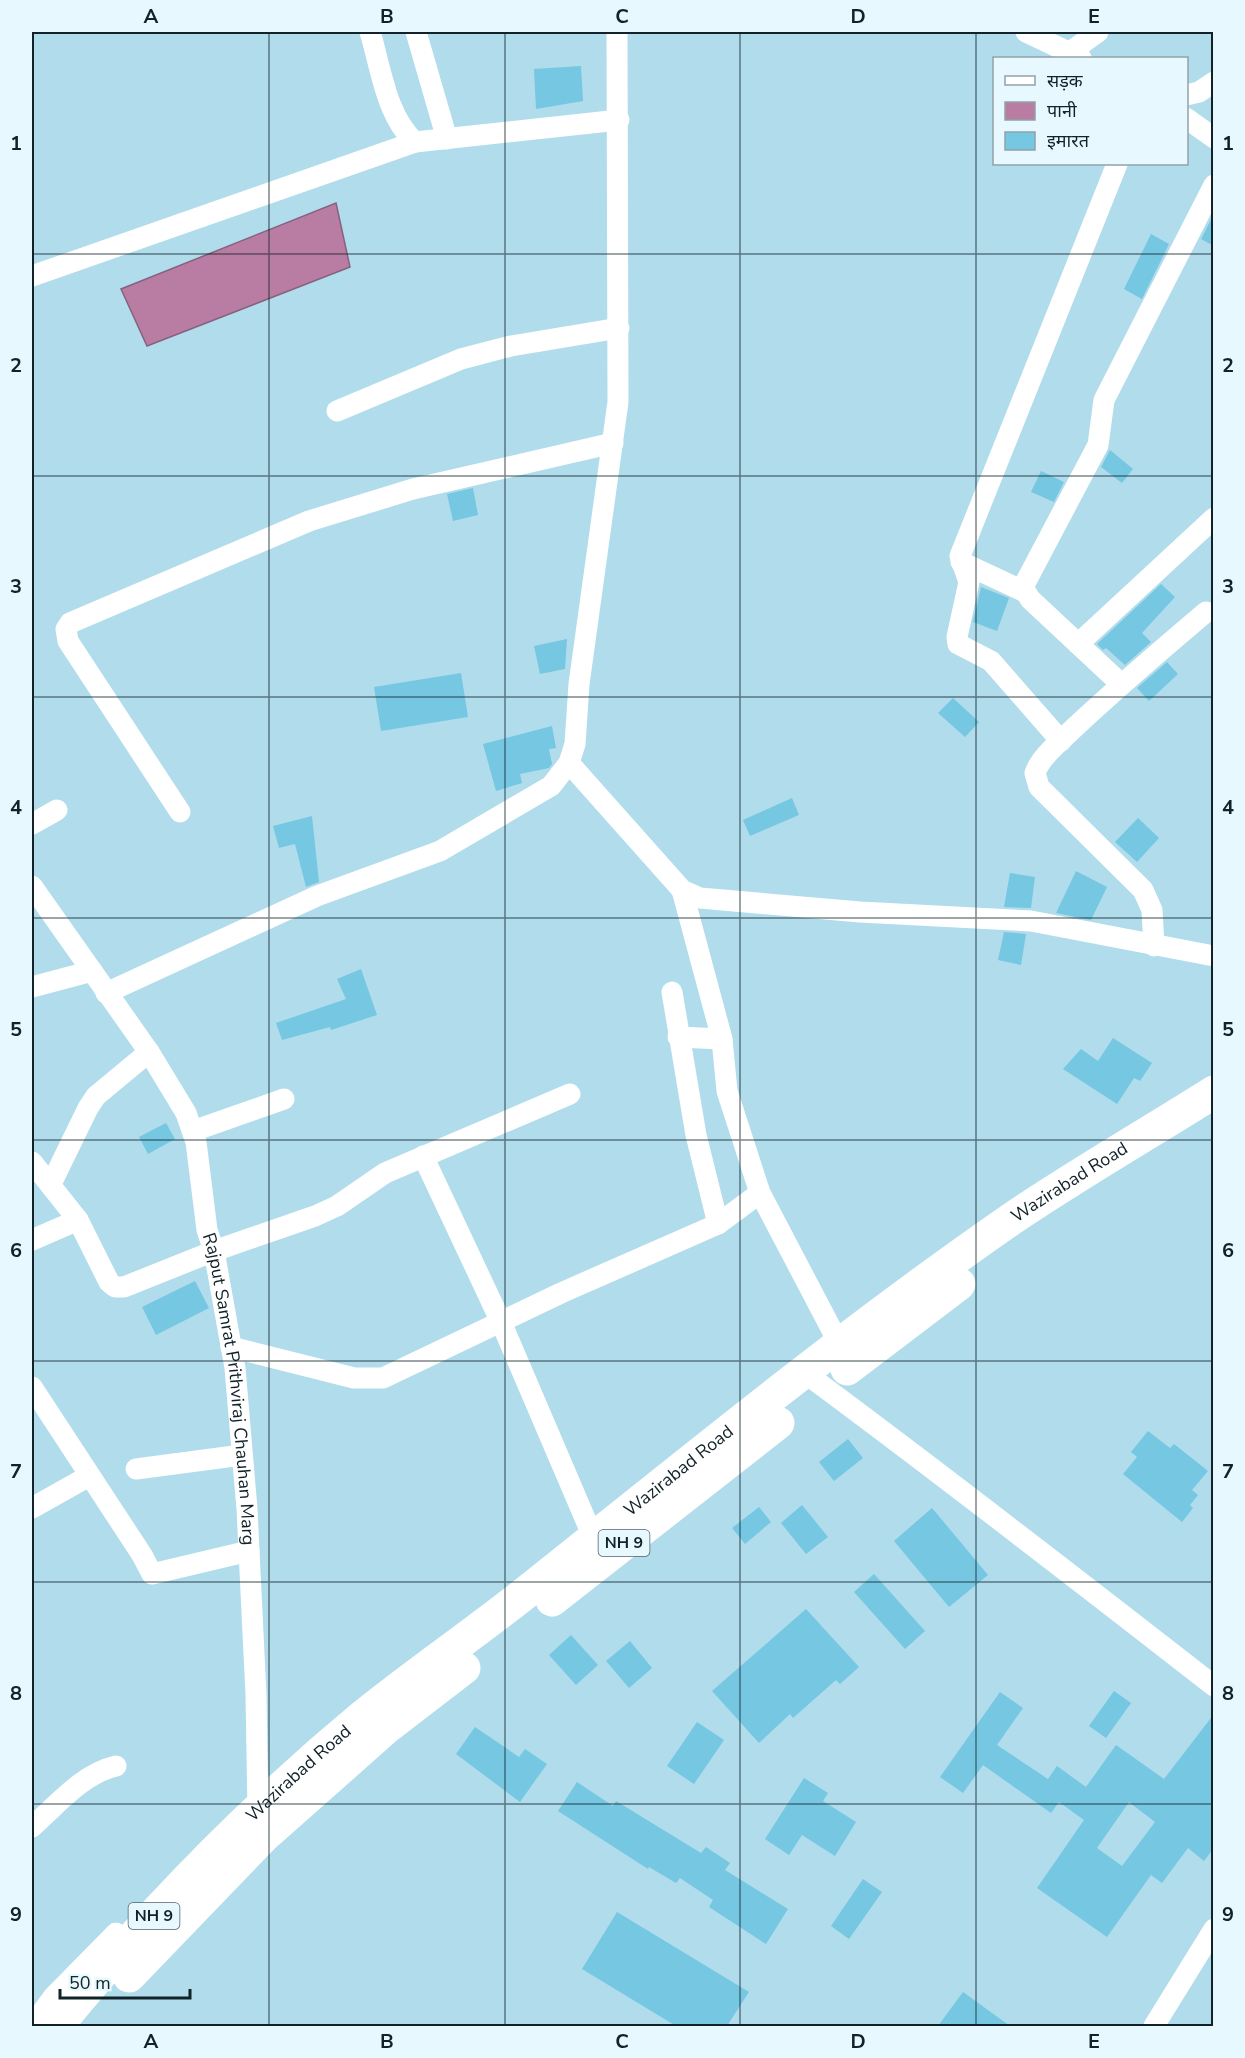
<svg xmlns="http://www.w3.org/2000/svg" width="1245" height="2058" font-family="'Nunito Sans','Noto Sans Devanagari',sans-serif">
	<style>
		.water { fill: #b97da3; stroke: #87627e; stroke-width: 1.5 }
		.building { fill: #75c7e2; fill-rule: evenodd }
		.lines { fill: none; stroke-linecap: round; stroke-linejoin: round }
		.street { stroke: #fff; stroke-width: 21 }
		.highway { stroke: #fff; stroke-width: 33 }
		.grid { fill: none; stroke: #112228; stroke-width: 1.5; stroke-opacity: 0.55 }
		.labels { text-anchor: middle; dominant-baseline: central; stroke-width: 4.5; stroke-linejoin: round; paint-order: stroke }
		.shield { fill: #e7f8ff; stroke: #516268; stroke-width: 1.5 }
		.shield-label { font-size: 16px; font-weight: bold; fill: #112228 }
		.street-label { font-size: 18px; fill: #112228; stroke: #e7f8ff }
		.neatline { fill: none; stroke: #112228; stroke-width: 2 }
		.grid-label { font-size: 20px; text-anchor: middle; font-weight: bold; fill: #112228 }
	</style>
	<rect width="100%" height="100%" fill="#b0dcec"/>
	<path class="water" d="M336 203 350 267 147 346 121 289Z"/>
	<path class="building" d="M581 66 583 101 536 109 534 69Z
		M1214 214V246L1201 239Z
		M1151 234 1169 244 1142 299 1124 289Z
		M1110 450 1133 469 1122 483 1101 467Z
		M1041 471 1064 482 1054 502 1031 492Z
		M473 488 478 515 453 521 447 494Z
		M1161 584 1175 597 1142 633 1151 642 1125 665 1106 648 1103 650 1097 644Z
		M981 587 1009 598 997 631 973 622Z
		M567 639 565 669 540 674 534 646Z
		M1167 662 1178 674 1149 701 1137 688Z
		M461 673 468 717 381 731 374 687Z
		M953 698 979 722 965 737 938 713Z
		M552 726 556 748 549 749 552 764 549 768 520 774 522 783 496 791 483 744Z
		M792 798 799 815 750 836 743 820Z
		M312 816 319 882 306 887 295 844 279 848 273 826Z
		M1138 818 1159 838 1137 862 1115 842Z
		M1076 871 1107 887 1091 920 1056 913Z
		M1010 873 1035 877 1031 908 1004 907Z
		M1004 932 1026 934 1021 965 998 960Z
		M361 969 377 1015 331 1030 330 1027 282 1040 276 1023 346 999 337 979Z
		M1113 1038 1152 1063 1140 1081 1134 1078 1117 1104 1063 1069 1081 1049 1098 1061Z
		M166 1123 175 1139 148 1154 139 1137Z
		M195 1281 209 1308 156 1335 142 1307Z
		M1148 1431 1170 1448 1174 1444 1208 1471 1192 1490 1198 1495 1190 1505 1193 1508 1182 1522 1123 1474 1137 1457 1131 1452Z
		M848 1439 863 1458 834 1481 819 1462Z
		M802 1505 828 1537 806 1554 781 1523Z
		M759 1507 771 1522 745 1544 732 1528Z
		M932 1508 988 1575 949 1607 894 1541Z
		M874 1574 925 1631 905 1649 854 1592Z
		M806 1609 859 1667 840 1684 836 1680 793 1718 790 1714 759 1743 712 1691Z
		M571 1635 598 1665 576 1685 549 1655Z
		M630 1641 652 1668 629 1688 606 1661Z
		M1114 1691 1131 1703 1106 1738 1089 1726Z
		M1000 1692 1023 1708 997 1745 1048 1779 1057 1766 1086 1787 1116 1745 1164 1779 1214 1714V1848L1204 1861 1188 1848 1162 1883 1151 1875 1107 1937 1037 1888 1084 1820 1059 1802 1051 1813 983 1765 963 1793 940 1777ZM1129 1802 1155 1822 1122 1866 1097 1848Z
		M697 1722 724 1740 694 1784 667 1766Z
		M475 1727 519 1757 525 1749 547 1764 520 1802 456 1754Z
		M804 1778 828 1793 823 1801 856 1822 835 1856 802 1835 789 1855 765 1839Z
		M577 1782 613 1806 616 1801 701 1853 706 1847 730 1863 725 1870 788 1909 766 1944 709 1907 713 1900 680 1878 676 1883 649 1867 648 1869 558 1811Z
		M863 1879 882 1892 849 1939 831 1926Z
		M617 1912 749 1992 727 2026H676L582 1969Z
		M963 1992 1010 2026H938Z"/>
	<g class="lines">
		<g class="street">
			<path d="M370 32C381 68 386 116 415 142L619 120"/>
			<path d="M416 32 447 139"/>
			<path d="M1026 32 1081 58"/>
			<path d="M1070 52 1098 32"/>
			<path d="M1186 95 1199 92 1214 82"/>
			<path d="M1186 118 1214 138"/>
			<path d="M32 276 415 142"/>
			<path d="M337 411 461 359 511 346 619 328"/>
			<path d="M961 562 1025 592"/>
			<path d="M1078 644 1214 518"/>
			<path d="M1121 684 1030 599 1023 587 1098 445 1104 400 1214 185"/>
			<path d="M1061 741 991 661 958 644 957 637 969 582 960 556 1117 164"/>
			<path d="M569 763 682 890 700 898 860 912 1031 921 1214 956"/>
			<path d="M180 812 68 641 66 629 70 623 309 521 413 489 613 443"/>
			<path d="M32 824 57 810"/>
			<path id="s1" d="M32 886 149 1052 186 1113 196 1142 207 1230 214 1251 235 1368 247 1509 256 1695 258 1811"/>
			<path d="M682 890 722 1039 727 1091 760 1193"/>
			<path d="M1154 946 1152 910 1143 890 1039 787 1035 773C1041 756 1061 741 1074 728 1117 688 1161 650 1206 612"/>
			<path d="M32 987 92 971"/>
			<path d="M672 992 696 1135 718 1224"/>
			<path d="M106 993 317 896 440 851 551 786 569 763 575 744 579 684 618 402 617 32"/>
			<path d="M678 1037 722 1039"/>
			<path d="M193 1131 284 1099"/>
			<path d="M423 1156 501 1322 593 1537"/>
			<path d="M32 1162 78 1220 109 1282 115 1287H124L214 1251 315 1216 337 1206 385 1173 570 1094"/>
			<path d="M51 1184 88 1108 96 1096 149 1052"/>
			<path d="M32 1240 78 1220"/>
			<path d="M231 1347 354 1378H383L561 1293 718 1224 760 1193 845 1355"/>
			<path d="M805 1373C943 1475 1078 1580 1214 1686"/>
			<path d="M32 1387 142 1555 152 1574 249 1551"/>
			<path d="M136 1469 242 1455"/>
			<path d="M32 1508 89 1476"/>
			<path d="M32 1827C57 1805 82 1774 116 1766"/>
			<path d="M32 2026 54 1996 116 1933"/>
			<path d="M1154 2026 1214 1929"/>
		</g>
		<g class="highway">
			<path d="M847 1369 959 1284"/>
			<path d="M552 1600 778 1423"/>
			<path d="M129 1976 263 1837 386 1728 464 1668"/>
			<path id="s2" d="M57 2026C148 1915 251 1809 362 1717 416 1673 474 1634 529 1590 687 1464 844 1335 1010 1220 1076 1175 1146 1135 1214 1092"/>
		</g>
	</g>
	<path class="grid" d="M269 32V2026M505 32V2026M740 32V2026M976 32V2026M32 254H1214M32 476H1214M32 697H1214M32 918H1214M32 1140H1214M32 1361H1214M32 1582H1214M32 1804H1214"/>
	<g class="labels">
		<g class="shield">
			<rect x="598.5" y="1530" width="51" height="26" rx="4.5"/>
			<rect x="128.5" y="1903" width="51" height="26" rx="4.5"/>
		</g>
		<g class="shield-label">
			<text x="624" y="1543">NH 9</text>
			<text x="154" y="1916">NH 9</text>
		</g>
		<g class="street-label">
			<text stroke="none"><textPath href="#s2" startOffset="1322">Wazirabad Road</textPath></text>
			<text stroke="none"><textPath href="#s1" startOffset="555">Rajput Samrat Prithviraj Chauhan Marg</textPath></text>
			<text stroke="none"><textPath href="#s2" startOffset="836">Wazirabad Road</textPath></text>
			<text stroke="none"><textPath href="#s2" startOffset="350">Wazirabad Road</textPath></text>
		</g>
	</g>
	<rect width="1245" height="2058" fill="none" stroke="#e7f8ff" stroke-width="66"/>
	<rect x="993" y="57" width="195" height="108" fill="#e7f8ff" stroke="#91a2a9" stroke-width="1.5"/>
	<rect x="1005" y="76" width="30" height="9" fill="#ffffff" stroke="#91a2a9" stroke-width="1.5"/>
	<text x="1047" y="87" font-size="18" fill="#112228">सड़क</text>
	<rect x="1005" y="102" width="30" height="18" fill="#b97da3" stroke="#91a2a9" stroke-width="1.5"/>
	<text x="1047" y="117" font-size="18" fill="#112228">पानी</text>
	<rect x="1005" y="132" width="30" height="18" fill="#75c7e2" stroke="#91a2a9" stroke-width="1.5"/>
	<text x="1047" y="147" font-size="18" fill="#112228">इमारत</text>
	<path d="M60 1989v9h130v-9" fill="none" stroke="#112228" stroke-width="3"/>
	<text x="69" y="1989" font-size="18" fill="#112228" stroke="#e7f8ff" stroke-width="4.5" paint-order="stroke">50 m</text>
	<rect x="33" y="33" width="1179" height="1992" class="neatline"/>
	<g class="grid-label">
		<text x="151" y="23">A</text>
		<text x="387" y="23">B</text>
		<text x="622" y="23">C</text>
		<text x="858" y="23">D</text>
		<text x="1094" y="23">E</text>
		<text x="16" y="150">1</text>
		<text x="1228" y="150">1</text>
		<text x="16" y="372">2</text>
		<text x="1228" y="372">2</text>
		<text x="16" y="593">3</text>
		<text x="1228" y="593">3</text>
		<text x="16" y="814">4</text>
		<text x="1228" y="814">4</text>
		<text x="16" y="1036">5</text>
		<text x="1228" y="1036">5</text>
		<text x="16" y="1257">6</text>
		<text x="1228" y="1257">6</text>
		<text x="16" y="1478">7</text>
		<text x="1228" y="1478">7</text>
		<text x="16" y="1700">8</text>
		<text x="1228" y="1700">8</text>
		<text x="16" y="1921">9</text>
		<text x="1228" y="1921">9</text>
		<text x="151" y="2048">A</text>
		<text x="387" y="2048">B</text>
		<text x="622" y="2048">C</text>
		<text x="858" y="2048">D</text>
		<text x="1094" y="2048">E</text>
	</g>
</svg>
